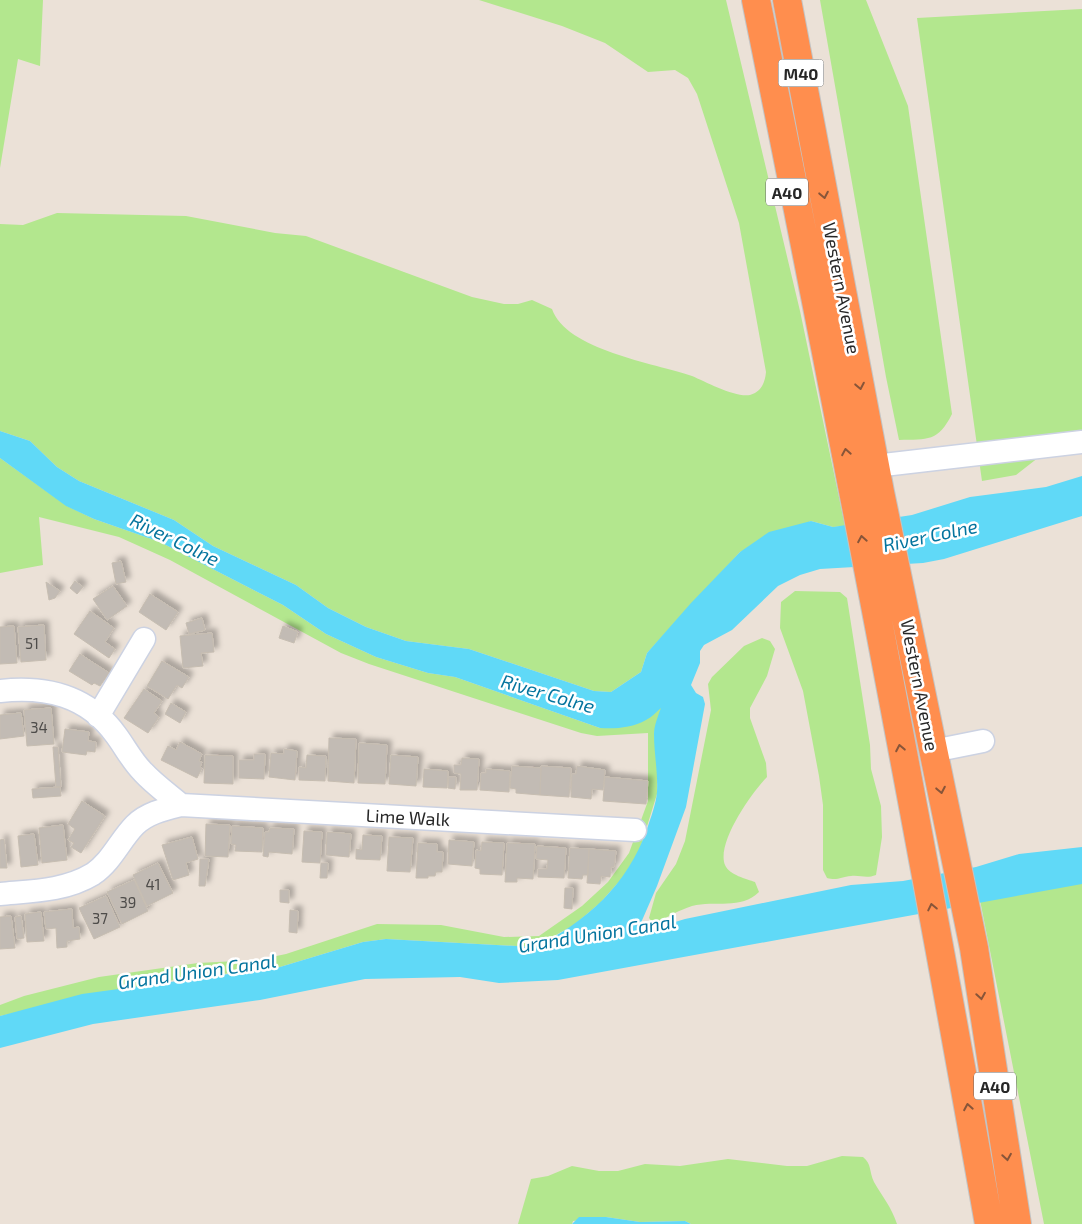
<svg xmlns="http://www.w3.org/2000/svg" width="1082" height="1224" font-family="'Exo 2',sans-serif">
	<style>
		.green { fill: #b3e78e }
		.water { fill: #60d9f7 }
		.building { fill: #c2bbb4; stroke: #c6bdb1; filter: url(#shadow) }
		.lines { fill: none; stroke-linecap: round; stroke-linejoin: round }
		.minor-casing { stroke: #ccd2e2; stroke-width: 25 }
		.highway-casing { stroke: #c3c3c3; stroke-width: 30 }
		.minor { stroke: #fff; stroke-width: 22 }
		.highway { stroke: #ff8e4e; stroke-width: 28 }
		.oneway { stroke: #885539 }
		.labels { text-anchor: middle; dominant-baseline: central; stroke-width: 5; stroke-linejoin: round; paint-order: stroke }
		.number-label { font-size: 15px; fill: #4e4c4a }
		.shield { fill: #fff; stroke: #686868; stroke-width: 1 }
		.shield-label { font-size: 16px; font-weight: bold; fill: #272727 }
		.street-label { font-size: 18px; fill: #272727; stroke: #fff }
		.water-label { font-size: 19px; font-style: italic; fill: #04749e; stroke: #fff }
	</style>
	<defs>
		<filter id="shadow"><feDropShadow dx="4.5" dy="-4.5" stdDeviation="2.5" flood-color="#0004"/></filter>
	</defs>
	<rect width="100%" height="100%" fill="#ebe1d7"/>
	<path class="green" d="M0 0H43L40 66 18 59 0 168Z
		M479 0H726L800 311 845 526 833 527 811 521 740 552 647 653 641 672 611 692 594 691 469 649 406 641 366 627 328 608 296 585 213 546 174 520 79 481 57 467 30 441 0 431V224L23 225 57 213 186 216 275 233 306 236 472 297 504 304H518L532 300 552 309C566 350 654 363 692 376 706 382 736 398 750 395 761 392 765 383 766 372L739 223 697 94 688 78 675 70 648 72 605 43 562 26Z
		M820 0H866L908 106 952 414C938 442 928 439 899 440L886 377Z
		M1082 9V434L1057 443 1016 475 982 481 917 18Z
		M0 458 67 506 94 519 160 542 283 605 326 634 376 657 428 673 455 677 600 728 662 707 654 733 657 758V794L640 849 625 875 600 903 574 925 534 947 386 939 363 942 280 967 166 981 0 1016V1005L24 996 99 977 198 963 257 960 286 954 377 924 441 925 504 937 539 936 582 906 608 882 629 853 648 801V733L597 736 581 733 369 664 341 653 170 560 119 537 39 517 43 565 0 573Z
		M795 591 840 592 847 598 870 745 871 769 881 806 882 837 876 875C866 879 861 875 851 876 841 877 837 881 827 878L823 870V805L819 776 803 691 780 628 781 602Z
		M762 638 770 641 775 649 767 676 750 708V718L766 763 767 777C752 792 716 843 725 865 729 875 747 879 755 882L759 892C741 910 715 900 692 906 679 910 666 918 654 924L649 918 656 893 676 864 685 841 711 710 708 684 712 677 744 646Z
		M1082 866V1224H1044L977 885Z
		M842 1156 863 1157C872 1164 869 1172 874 1182 882 1196 892 1208 897 1224H691L685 1221 640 1222 606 1217 573 1221 572 1224H518L531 1179 548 1176 572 1166 599 1171H618L645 1164 680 1166 728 1159 787 1166H807Z"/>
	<path class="water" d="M0 431 30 441 57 467 79 481 174 520 213 546 296 585 328 608 366 627 406 641 469 649 594 691 611 692 641 672 647 653 691 603 740 552 769 532 811 521 833 527 912 515 970 497 1046 487 1082 476V516L944 559 923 563 820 569 800 575 778 586 732 630 704 645 700 651V663L691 685 696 693 703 697 705 704 686 807 657 886 640 925 645 931 685 919 851 885 903 881 976 867 1019 854 1082 847V884L558 980 499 983 460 977 365 979 260 1000 93 1024 0 1048V1016L82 994 280 967 363 942 386 939 534 947C586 923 628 884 647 829 651 817 656 804 657 792 658 772 654 753 654 734 654 726 658 716 661 708 656 712 652 717 646 720 632 728 615 729 600 728L455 677 428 673 376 657 326 634 283 605 160 542 94 519 66 506 0 458Z
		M579 1217H606L640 1222 685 1221 691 1224H572Z"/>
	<path class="building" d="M121 561 126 582 116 584 112 563Z
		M75 581 83 587 77 594 70 588Z
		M46 582 60 591 55 598 49 600Z
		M113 586 127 606 107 620 93 599Z
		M150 594 178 612 166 630 139 612Z
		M90 611 114 628 105 642 115 649 109 658 74 634Z
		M202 618 205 630 189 634 186 623Z
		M44 625 46 660 21 662 18 627Z
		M14 626 17 663 0 664V627Z
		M283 626 298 632 294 643 279 638Z
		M212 633 214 652 201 653 203 666 183 668 180 636Z
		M80 654 109 673 100 686 94 683 92 685 69 671Z
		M162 661 189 677 182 688 177 685 168 699 147 686Z
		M144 689 162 701 154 713 159 717 148 733 124 718Z
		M171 703 186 712 180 723 165 714Z
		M51 708 54 744 27 746 24 710Z
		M21 713 24 736 0 739V715Z
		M65 729 89 732 88 741 96 742 95 752 87 751 86 755 62 752Z
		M329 738 356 739 354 783 328 781Z
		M180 742 202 754 199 761 202 762 200 767 202 768 197 778 161 760 168 746 176 750Z
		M359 743 387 745 385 784 358 783Z
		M53 747H58L61 787H56Z
		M284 749 297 751 295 780 269 777 271 753 284 754Z
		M254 754H265L264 779 239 778V760H254Z
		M205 755 233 756V784L204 783Z
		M307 755 326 756 325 781 299 780V767L306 768Z
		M391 755 418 757 416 786 389 784Z
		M462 758 479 759 477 790H460L461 774 454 773V765H461Z
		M512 766 541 768 540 795 516 793V789L510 788Z
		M541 766 571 768 569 797 540 795Z
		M577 766 605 770 603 790 592 789 591 799 571 797 572 774H576Z
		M424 769 448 771 447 788 423 787Z
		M486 769 510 771 509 792 480 790 481 773H486Z
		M449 777H456L455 789 448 788Z
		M605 777 648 781 646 804 603 801Z
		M60 787 61 796 33 798 32 789Z
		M82 801 105 816 81 853 71 847 74 843 68 840 75 829 68 824Z
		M206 824 230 825 228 857 205 856Z
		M63 825 67 860 42 863 39 828Z
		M232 826 263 828 262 852 235 851 236 845 231 844Z
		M270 828 294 829 292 854 269 852 268 857 263 856 265 832H269Z
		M304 831 322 832 320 863 302 862Z
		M327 832 351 834 349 857 326 855Z
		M34 834 38 865 21 867 18 836Z
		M363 835 382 836 380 860 356 859V849L362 850Z
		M192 837 198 859 186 863 189 875 173 880 162 845Z
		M389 837 413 838 410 872 387 871Z
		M4 839 7 868H0V840Z
		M449 840 474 842 472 866 448 864Z
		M482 842 504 843 502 875 480 874V869L475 868 476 850 481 851Z
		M418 843 437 844V852H443L442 872H436L435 876H428V878H416Z
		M507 843 535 844 533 879 517 878V882H505Z
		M537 846 566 848 564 878 538 877V869H547L548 860 536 859Z
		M570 848 589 849 588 875H583L582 879 568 878Z
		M589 849 616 851 614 867H611L610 877 601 876 600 884 587 883Z
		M200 859H209L205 886H199Z
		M158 863 173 893 147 906 133 875Z
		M321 863H328L327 878H320Z
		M134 880 148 911 122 924 107 892Z
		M565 888H573L572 909 564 908Z
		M280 890H289V903L280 902Z
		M106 896 120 927 94 939 79 908Z
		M72 909 73 928 79 927 80 939 67 941V947L57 948 56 928 46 929 44 912Z
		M290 910 298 911 297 933 289 932Z
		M41 912 44 941 27 942 25 914Z
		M11 916 15 948 0 949V917Z
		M21 916 24 938 17 939 15 917Z"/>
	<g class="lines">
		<defs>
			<path id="minor" d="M875 466 1082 442
				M0 691C46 686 87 695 116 735 125 747 132 761 143 772 154 784 168 794 181 805
				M98 716 144 639
				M933 751 983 741
				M0 894C32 891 65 891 93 874 112 861 120 840 135 825 147 813 165 809 181 805L635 830"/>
			<path id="highway" d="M756 0C838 407 917 815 989 1224
				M787 0 880 492 974 948 1017 1224"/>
		</defs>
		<use href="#minor" class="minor-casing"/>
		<use href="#highway" class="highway-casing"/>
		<use href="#minor" class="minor"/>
		<use href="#highway" class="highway"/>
	</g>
	<defs><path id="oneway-chevron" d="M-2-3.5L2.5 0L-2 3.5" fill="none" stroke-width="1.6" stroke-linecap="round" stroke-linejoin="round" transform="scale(1.25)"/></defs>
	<g class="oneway">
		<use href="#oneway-chevron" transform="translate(824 195) rotate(79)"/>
		<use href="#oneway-chevron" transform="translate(860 386) rotate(79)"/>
		<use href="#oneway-chevron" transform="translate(846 452) rotate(-100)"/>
		<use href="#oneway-chevron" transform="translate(862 539) rotate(-100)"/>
		<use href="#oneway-chevron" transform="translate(900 748) rotate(-101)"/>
		<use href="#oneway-chevron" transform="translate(941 790) rotate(79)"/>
		<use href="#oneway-chevron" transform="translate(932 907) rotate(-102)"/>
		<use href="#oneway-chevron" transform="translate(981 996) rotate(81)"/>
		<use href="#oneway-chevron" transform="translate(968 1107) rotate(-100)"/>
		<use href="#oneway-chevron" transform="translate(1007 1157) rotate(81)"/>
	</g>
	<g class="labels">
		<g class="number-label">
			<text x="32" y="643">51</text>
			<text x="39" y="727">34</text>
			<text x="153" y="884">41</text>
			<text x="128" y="902">39</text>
			<text x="100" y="918">37</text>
		</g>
		<g class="shield">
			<rect x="778.5" y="59.5" width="45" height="27" rx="4"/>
			<rect x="766" y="178.5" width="42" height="27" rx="4"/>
			<rect x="974" y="1072.5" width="42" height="27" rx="4"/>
		</g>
		<g class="shield-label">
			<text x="801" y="73">M40</text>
			<text x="787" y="192">A40</text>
			<text x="995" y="1086">A40</text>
		</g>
		<g class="street-label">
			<text transform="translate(842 288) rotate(79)">Western Avenue</text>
			<text transform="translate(920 685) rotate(79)">Western Avenue</text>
			<text transform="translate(408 817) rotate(3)">Lime Walk</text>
		</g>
		<g class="water-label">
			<text transform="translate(930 535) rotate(-12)">River Colne</text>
			<text transform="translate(175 539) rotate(26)">River Colne</text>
			<text transform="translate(548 693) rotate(16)">River Colne</text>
			<text transform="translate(597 933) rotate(-9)">Grand Union Canal</text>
			<text transform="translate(197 971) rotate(-8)">Grand Union Canal</text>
		</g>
	</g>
</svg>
